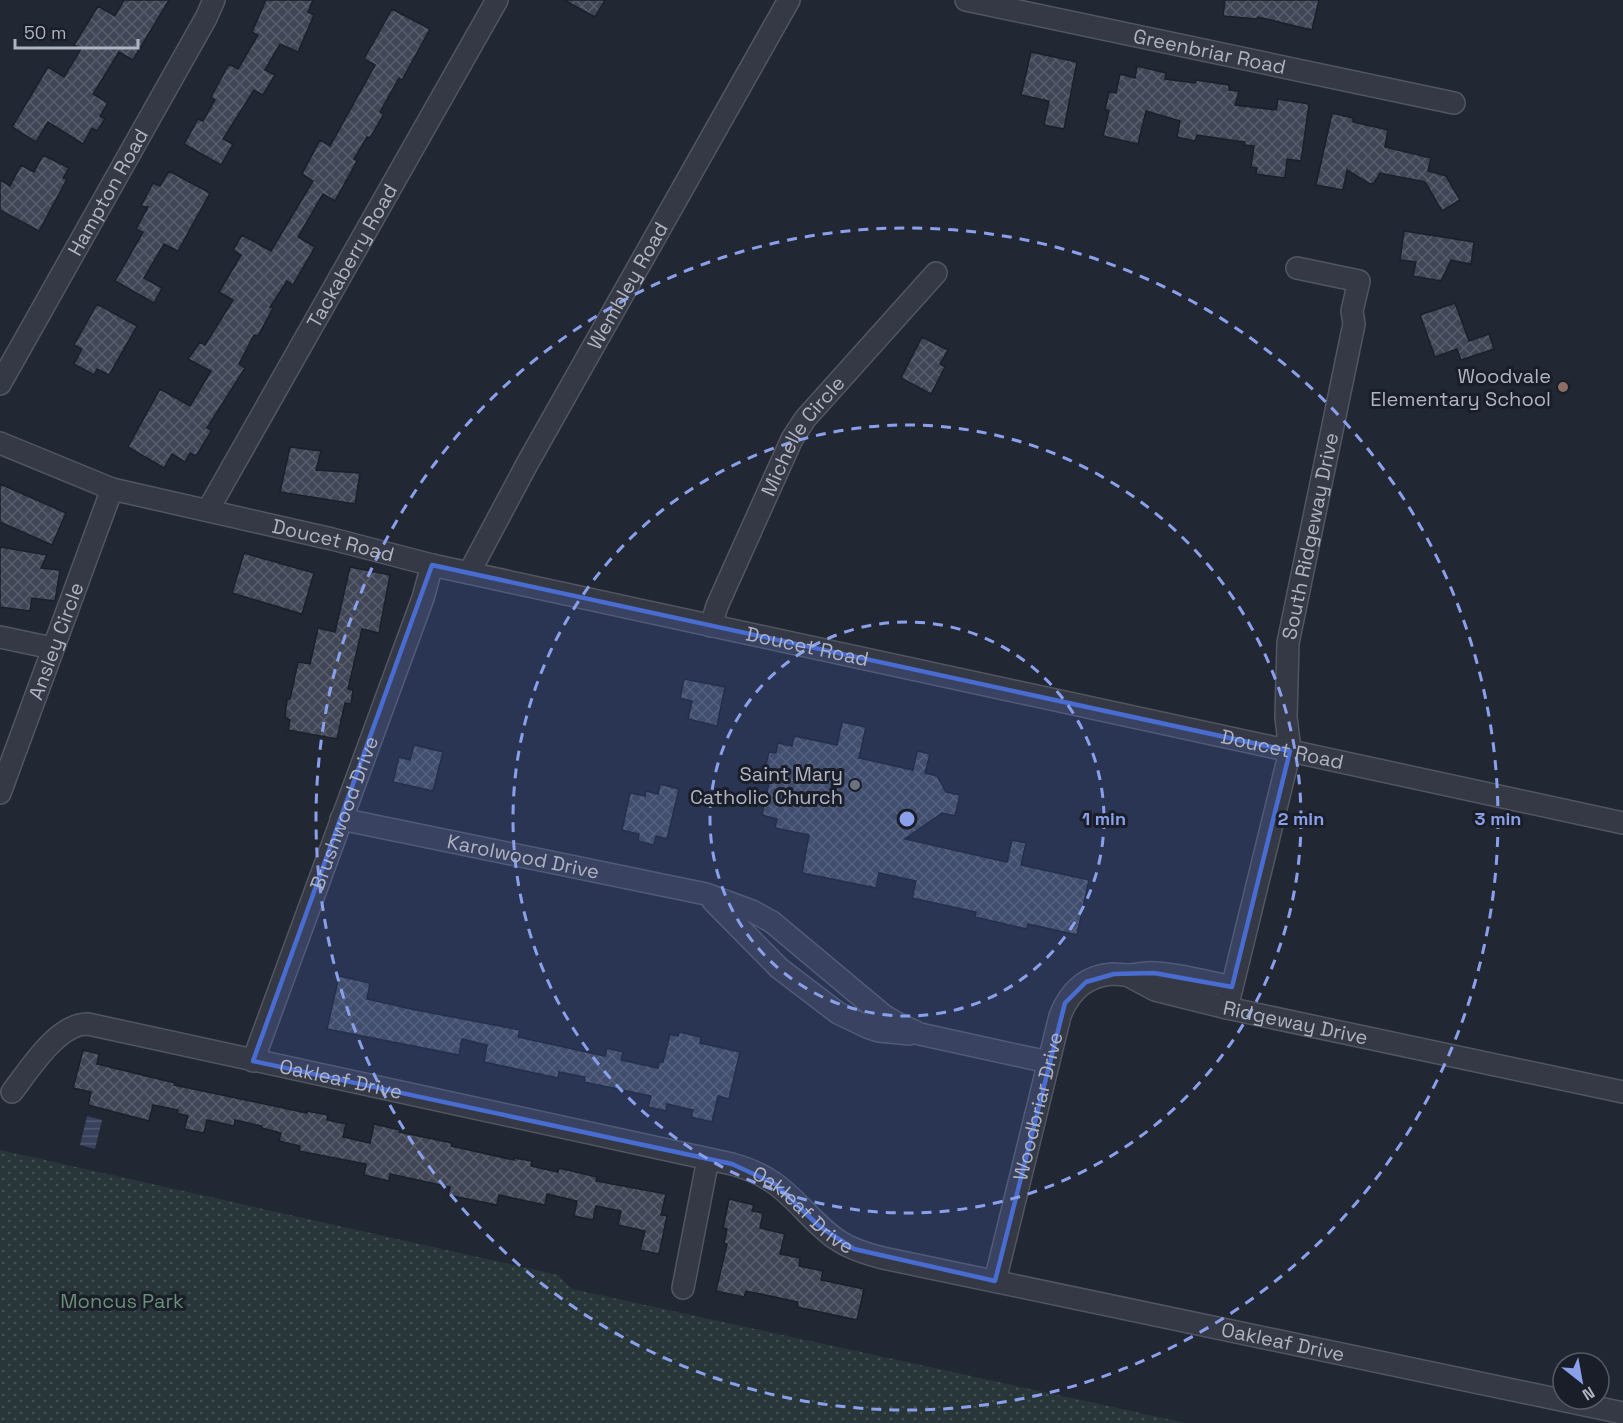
<svg xmlns="http://www.w3.org/2000/svg" width="1623" height="1423" font-family="'Space Grotesk',sans-serif">
	<style>
		.park { fill: url(#park-dots) }
		.water { fill: url(#water-rules) }
		.building { fill: url(#building-cross-hatch); stroke: #1c202b; stroke-width: 1.5 }
		.lines { fill: none; stroke-linecap: round; stroke-linejoin: round }
		.minor-casing { stroke: #525663; stroke-width: 24 }
		.minor { stroke: #353945; stroke-width: 21 }
		.marked { fill: #496cd1; fill-opacity: 0.2; stroke: #496cd1; stroke-width: 4.5; stroke-linejoin: round }
		.ring { fill: none; stroke: #8aa0eb; stroke-width: 3; stroke-dasharray: 10 8 }
		.education-dot { fill: #8d6e63; stroke: #1a1e29; stroke-width: 2 }
		.worship-dot { fill: #6b7280; stroke: #1a1e29; stroke-width: 2 }
		.labels { text-anchor: middle; dominant-baseline: central; stroke-width: 6; stroke-linejoin: round; paint-order: stroke }
		.street-label { font-size: 20px; fill: #afb3c2; stroke: #1a1e29 }
		.poi-label { font-size: 20px; fill: #afb3c2; stroke: #1a1e29; text-anchor: end }
		.park-label { font-size: 20px; fill: #6a8f78; stroke: #1a1e29 }
		.centre { fill: #8aa0eb; stroke: #1a1e29; stroke-width: 3 }
		.ring-label { font-size: 18px; text-anchor: middle; font-weight: bold; fill: #8aa0eb; stroke: #1a1e29; stroke-width: 6; stroke-linejoin: round; paint-order: stroke }
	</style>
	<defs>
		<pattern id="park-dots" width="8" height="8" patternUnits="userSpaceOnUse" patternTransform="scale(1.5)"><rect width="8" height="8" fill="#283639"/><path d="M2 2h.1M6 6h.1" fill="none" stroke="#455154" stroke-width="1.8" stroke-linecap="round"/></pattern>
		<pattern id="water-rules" width="6" height="5" patternUnits="userSpaceOnUse" patternTransform="scale(1.5)"><rect width="6" height="5" fill="#39425c"/><path d="M0 2.5h6" fill="none" stroke="#535b72"/></pattern>
		<pattern id="building-cross-hatch" width="8" height="8" patternUnits="userSpaceOnUse" patternTransform="scale(1.5)"><rect width="8" height="8" fill="#404655"/><path d="M0 0l8 8M0 8l8-8" fill="none" stroke="#595e6c"/></pattern>
	</defs>
	<rect width="100%" height="100%" fill="#222734"/>
	<path class="park" d="M0 1150 558 1275 572 1289 1186 1423H0Z"/>
	<path class="water" d="M87 1116 102 1120 95 1149 80 1145Z"/>
	<path class="building" d="M124 0H169L133 60 119 52 93 94 108 103 100 116 105 119 97 131 92 128 83 144 48 122 36 142 12 127 48 67 64 77 81 49 74 45 98 6 115 16Z
		M266 0H313L308 12 314 15 298 52 280 44 265 70 275 75 263 95 254 90 223 139 233 144 221 165 184 144 198 119 203 121 215 100 211 97 229 64 238 69 258 35 252 32Z
		M564 0H605L595 17Z
		M1225 0H1319L1312 30 1258 17 1257 19 1223 16Z
		M392 9 430 29 402 80 399 78 380 112 384 114 370 138 367 137 354 159 357 161 335 201 323 194 298 237 315 247 293 285 287 281 270 307 273 308 258 336 254 335 239 364 245 368 207 428 212 430 196 456 190 453 185 462 172 454 164 468 128 447 160 389 190 406 211 371 188 359 200 342 205 345 233 300 219 292 241 255 233 250 242 235 271 251 313 181 302 174 320 140 330 146 375 65 364 59Z
		M1031 52 1077 62 1064 129 1044 125 1049 101 1021 95Z
		M1137 66 1166 73 1165 79 1195 83 1196 80 1229 85V90L1239 91 1235 105 1276 110 1278 99 1309 104 1301 161 1287 159 1285 178 1256 174 1257 168 1251 167 1254 146 1244 145 1245 142 1197 135 1195 141 1177 137 1180 121 1146 111 1138 144 1103 136 1109 111 1105 109 1109 92 1116 93 1120 74 1135 78Z
		M1332 113 1353 118V122L1388 130 1385 147 1431 158 1428 171 1446 176 1460 200 1442 211 1425 182 1380 173 1374 183 1370 184 1347 170 1343 190 1316 185Z
		M43 155 69 168 63 178 67 179 39 231 0 210V180L10 186 21 165 34 172Z
		M169 171 210 193 178 251 164 244 144 278 162 288 154 303 115 281 143 232 136 229 148 207 141 206 153 183 160 186Z
		M1404 231 1474 242 1471 264 1451 260 1441 281 1413 276 1416 262 1400 260Z
		M1455 303 1469 341 1489 334 1494 349 1461 360 1457 349 1435 357 1420 315Z
		M97 304 137 326 109 375 97 369 94 375 74 364 82 349 74 345Z
		M922 337 948 350 940 364 945 367 931 394 901 378Z
		M290 447 321 451 316 470 360 473 355 504 280 492Z
		M0 484 66 513 52 545 0 522Z
		M0 547 47 555 41 568 60 570 55 601 32 598 30 611 0 607Z
		M244 553 314 573 302 614 232 593Z
		M350 567 390 575 379 633 362 629 348 689 353 690 351 704 345 703 337 739 288 730 290 720 285 717 287 699H290L298 662 310 664 318 628 335 632Z
		M684 679 725 687 717 726 688 719 692 701 680 698Z
		M842 722 866 727 859 758 913 770 917 751 930 754 925 773 937 776 946 792 960 795 955 816 942 813 905 839 1007 862 1012 840 1026 843 1021 865 1089 880 1077 935 1028 924 1027 929 975 917 976 912 912 898 916 881 879 873 876 888 802 873 809 835 775 828 777 819 762 815 770 778 763 777 769 752 776 753 778 743 792 746 794 736 837 745Z
		M414 745 443 752 433 791 393 782 399 757 410 760Z
		M660 784 679 789 667 839 656 836 654 845 638 841 639 834 622 830 630 793 645 796 646 791 658 794Z
		M339 976 370 983 367 999 411 1009 520 1030 518 1037 605 1056 607 1048 623 1052 621 1060 658 1068 659 1062H663L670 1034 678 1036 679 1032 701 1037 700 1043 740 1052 729 1099 718 1096 712 1122 691 1117 693 1110 667 1104 666 1111 648 1107 651 1096 584 1082 585 1077 559 1072 558 1078 484 1062 487 1045 462 1039 459 1055 327 1029Z
		M83 1050 99 1054 97 1064 175 1083 174 1085 307 1113V1111L328 1115 327 1120 346 1124 343 1137 370 1143 374 1124 400 1130 399 1132 452 1143 451 1146 514 1160V1158L532 1161 531 1166 558 1172 559 1168 597 1177 596 1181 666 1194 661 1215 667 1216 659 1254 640 1250 645 1231 618 1225 621 1211 596 1206 593 1220 574 1216 577 1201 547 1194 545 1205 499 1195 497 1205 448 1195 450 1187 390 1174 389 1181 364 1175 366 1164 299 1151 300 1146 279 1141 281 1133 262 1128V1126L235 1120 234 1126 207 1120 204 1133 184 1129 188 1116 177 1113 178 1110 153 1105 149 1121 88 1105 91 1092 73 1088Z
		M729 1199 754 1205 752 1211 763 1213 760 1228 785 1234 780 1254 800 1258 799 1266 823 1271 821 1280 864 1289 857 1320 797 1307 798 1302 746 1291 744 1297 716 1291 727 1244 724 1243 727 1229 723 1228Z"/>
	<g class="lines">
		<defs>
			<g id="minor">
				<path id="s1" d="M966 0 1454 103"/>
				<path id="s2" d="M0 384 206 18 214 0"/>
				<path id="s3" d="M0 443 112 489 332 539 432 565 1623 823"/>
				<path id="s4" d="M208 510 497 0"/>
				<path id="s5" d="M469 573 527 464 789 0"/>
				<path id="s6" d="M711 626 717 606 792 439 805 419 936 273"/>
				<path d="M0 637 52 648"/>
				<path id="s7" d="M0 793 112 489"/>
				<path id="s8" d="M341 819 706 894 752 911 772 922 882 1014 893 1021 920 1034 1048 1062"/>
				<path d="M713 901 779 968 838 1013 867 1027 879 1031 910 1034"/>
				<path id="s9" d="M1127 975 1155 990 1227 1008 1623 1092"/>
				<path id="s10" d="M1227 1008 1290 751 1286 717 1288 643 1354 324 1352 311 1359 281 1297 268"/>
				<path id="s11" d="M253 1061 423 598 432 565"/>
				<path id="s12" d="M12 1092C29 1070 58 1023 88 1024L732 1164C747 1168 761 1174 774 1183 797 1199 813 1223 836 1239 850 1249 867 1254 883 1258L1623 1413"/>
				<path id="s13" d="M995 1281 1060 1016C1069 992 1086 975 1114 974 1118 974 1123 975 1127 975 1136 975 1146 972 1155 973 1180 974 1207 982 1232 987"/>
				<path d="M683 1288 708 1159"/>
			</g>
		</defs>
		<use href="#minor" class="minor-casing"/>
		<use href="#minor" class="minor"/>
	</g>
	<path class="marked" d="M432 565 1290 751 1232 987 1154 973 1114 974 1086 982 1065 1003 995 1281 854 1249 819 1226 775 1184 732 1164 253 1061Z"/>
	<g class="ring">
		<circle cx="907" cy="819" r="197"/>
		<circle cx="907" cy="819" r="394"/>
		<circle cx="907" cy="819" r="591"/>
	</g>
	<circle class="education-dot" cx="1563" cy="387" r="6"/>
	<circle class="worship-dot" cx="855" cy="785" r="6"/>
	<g class="labels">
		<g class="street-label">
			<text stroke="none"><textPath href="#s1" startOffset="249">Greenbriar Road</textPath></text>
			<text stroke="none"><textPath href="#s2" startOffset="220">Hampton Road</textPath></text>
			<text stroke="none"><textPath href="#s4" startOffset="292">Tackaberry Road</textPath></text>
			<text stroke="none"><textPath href="#s5" startOffset="328">Wembley Road</textPath></text>
			<text stroke="none"><textPath href="#s6" startOffset="212">Michelle Circle</textPath></text>
			<text stroke="none"><textPath href="#s10" startOffset="482">South Ridgeway Drive</textPath></text>
			<text stroke="none"><textPath href="#s3" startOffset="348">Doucet Road</textPath></text>
			<text stroke="none"><textPath href="#s7" startOffset="162">Ansley Circle</textPath></text>
			<text stroke="none"><textPath href="#s3" startOffset="834">Doucet Road</textPath></text>
			<text stroke="none"><textPath href="#s3" startOffset="1320">Doucet Road</textPath></text>
			<text stroke="none"><textPath href="#s11" startOffset="264">Brushwood Drive</textPath></text>
			<text stroke="none"><textPath href="#s8" startOffset="186">Karolwood Drive</textPath></text>
			<text stroke="none"><textPath href="#s9" startOffset="176">Ridgeway Drive</textPath></text>
			<text stroke="none"><textPath href="#s12" startOffset="364">Oakleaf Drive</textPath></text>
			<text stroke="none"><textPath href="#s13" startOffset="180">Woodbriar Drive</textPath></text>
			<text stroke="none"><textPath href="#s12" startOffset="850">Oakleaf Drive</textPath></text>
			<text stroke="none"><textPath href="#s12" startOffset="1354">Oakleaf Drive</textPath></text>
		</g>
		<g class="poi-label">
			<text x="1551" y="376">Woodvale<tspan x="1551" dy="23">Elementary School</tspan></text>
			<text x="843" y="774">Saint Mary<tspan x="843" dy="23">Catholic Church</tspan></text>
		</g>
		<g class="park-label">
			<text x="122" y="1301">Moncus Park</text>
		</g>
	</g>
	<circle cx="907" cy="819" r="9" class="centre"/>
	<g class="ring-label">
		<text x="1104" y="825">1 min</text>
		<text x="1301" y="825">2 min</text>
		<text x="1498" y="825">3 min</text>
	</g>
	<g transform="translate(1581 1381) rotate(149)"><circle r="28" fill="#1a1e29" stroke="#565a66" stroke-width="1.5"/>
	<path d="M0-4.5L10 22L0 15L-10 22Z" fill="#8aa0eb"/>
	<text y="-9" font-size="16" font-weight="bold" text-anchor="middle" fill="#afb3c2">N</text>
	</g>
	<path d="M15 39v9h123v-9" fill="none" stroke="#afb3c2" stroke-width="3"/>
	<text x="24" y="39" font-size="18" fill="#afb3c2" stroke="#1a1e29" stroke-width="4.5" paint-order="stroke">50 m</text>
</svg>
